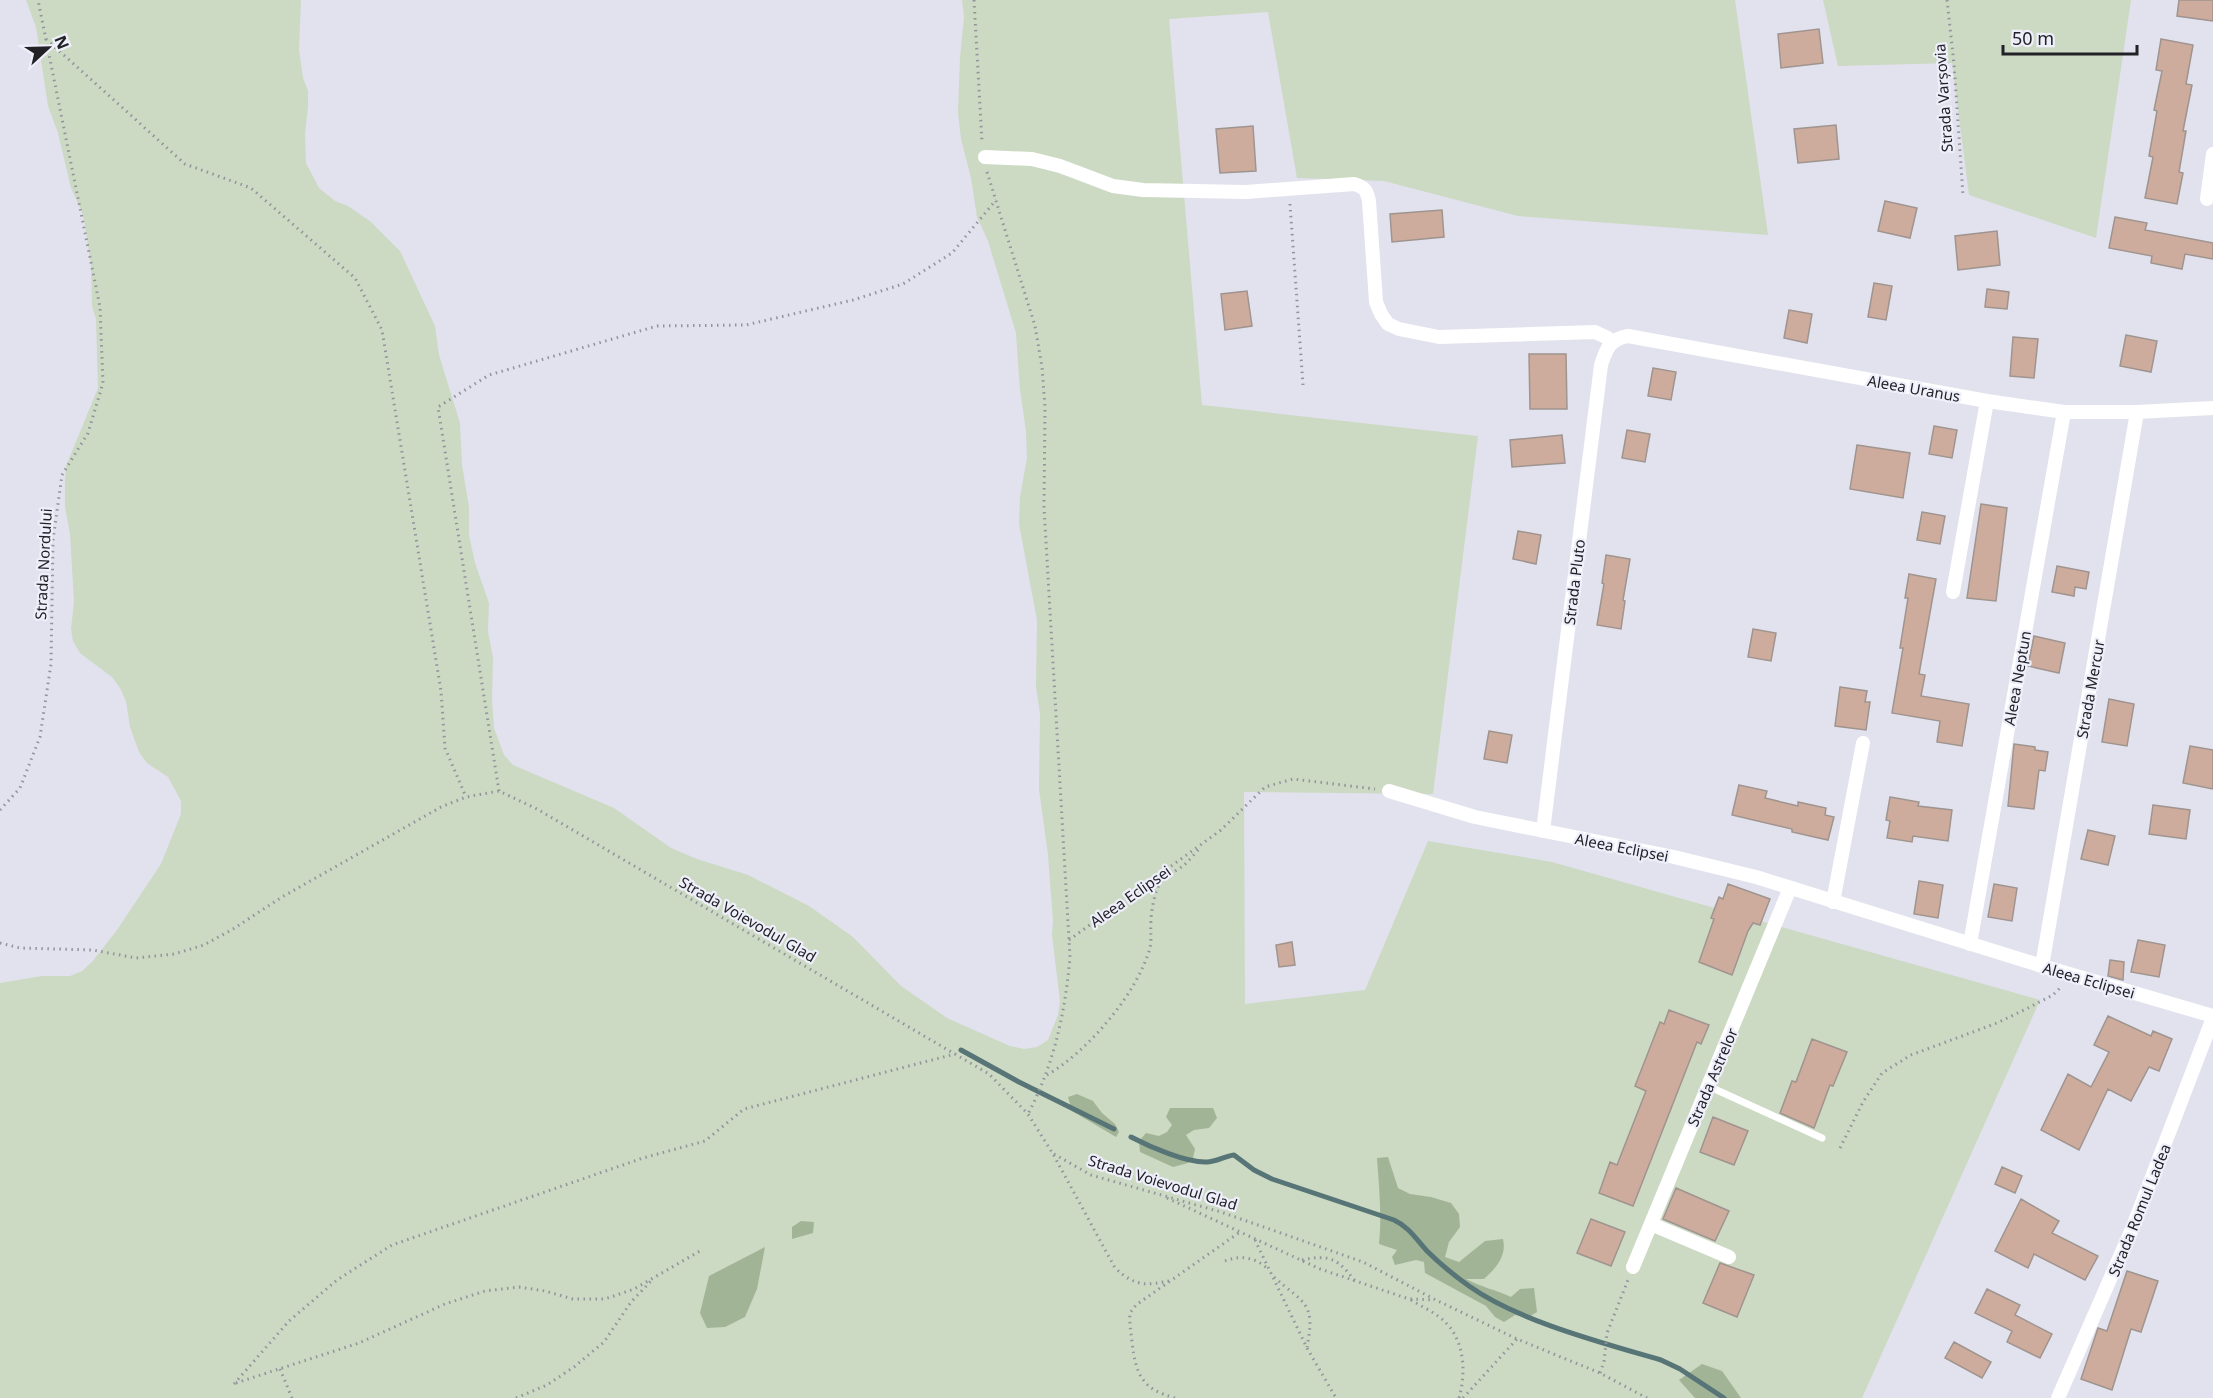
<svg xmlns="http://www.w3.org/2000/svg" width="2213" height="1398" font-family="'Noto Sans',sans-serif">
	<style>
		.green { fill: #ccd9c3 }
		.forest { fill: #a2b496 }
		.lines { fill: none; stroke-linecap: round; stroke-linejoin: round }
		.stream { stroke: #577576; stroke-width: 5 }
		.building { fill: #ceac9d; stroke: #9f948f; stroke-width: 1.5 }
		.path { stroke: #93939c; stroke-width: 3; stroke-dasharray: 1.5 4.5; stroke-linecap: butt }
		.service { stroke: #fff; stroke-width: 7 }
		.minor { stroke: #fff; stroke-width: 14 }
		.labels { text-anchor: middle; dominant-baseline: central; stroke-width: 4.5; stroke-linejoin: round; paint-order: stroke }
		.street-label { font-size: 15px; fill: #222226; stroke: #eeeffb }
	</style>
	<rect width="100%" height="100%" fill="#e1e2ed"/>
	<path class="green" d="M26 0H301L299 50 303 78 308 91V106L305 134 306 163 319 188 335 201 348 206 371 222 400 251 435 326 439 355 460 423 462 465 469 507V535L475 563 489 603 488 631 493 658 492 700 494 728 504 755 513 765 614 808 671 848 697 859 748 875 809 906 853 937 901 986 947 1018 1010 1046 1024 1049 1037 1047 1048 1040 1058 1015 1060 1001 1052 935 1053 922 1048 855 1039 789 1040 714 1036 687 1037 620 1019 524 1020 497 1027 458 1026 431 1020 390 1016 333 988 241 977 217 971 178 961 139 958 113 960 58 964 17 962 0H1735L1768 235 1518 216 1384 181 1297 178 1268 12 1169 19 1202 405 1478 436 1433 794 1244 792 1245 1004 1365 990 1428 841 1552 862 2040 1000 1862 1398H0V983L42 976H70L82 971 92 962 117 930 161 864 181 814V801L168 777 147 763 139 752 130 727 126 701 120 688 112 677 80 653 73 641 71 629 74 602 70 534 65 507V480L66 466 98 388 96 319 92 306 91 266 85 225 82 212 71 188 58 133 48 106 36 27Z
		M1823 0H2131L2096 238 1969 195 1952 63 1838 66Z"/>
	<path class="forest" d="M1077 1094 1093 1101 1102 1113 1115 1124 1119 1132 1116 1137 1072 1111 1068 1097Z
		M1170 1108H1213L1217 1118 1209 1128 1194 1130 1186 1135 1195 1149 1193 1158 1188 1163 1173 1167 1140 1152 1139 1141 1146 1133 1159 1136 1167 1132 1172 1125 1166 1117Z
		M1388 1157 1398 1188 1410 1194 1431 1197 1451 1203 1459 1214 1460 1227 1449 1242 1445 1257 1459 1262 1485 1241 1503 1239C1507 1256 1496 1268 1484 1279H1466C1481 1287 1496 1290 1511 1297L1520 1289 1534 1288 1537 1312 1529 1317 1515 1315 1504 1322 1495 1317 1486 1306 1425 1273 1424 1262 1416 1260 1395 1265 1392 1257 1397 1250 1379 1244C1382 1215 1379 1187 1377 1158Z
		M801 1221 814 1222 813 1233 792 1239V1227Z
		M765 1247 757 1289 745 1317 725 1327 707 1328 700 1313 709 1276Z
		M1702 1364 1722 1371 1741 1398H1695L1679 1380Z"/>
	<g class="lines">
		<path class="stream" d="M961 1050 1019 1082 1114 1129
			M1131 1137C1150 1147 1187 1163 1207 1162 1216 1162 1225 1156 1234 1155L1254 1170 1272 1179 1394 1220C1409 1227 1416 1239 1427 1251 1439 1263 1455 1276 1469 1286 1518 1321 1603 1343 1661 1360L1680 1369 1724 1398"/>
	</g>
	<path class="building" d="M2179 0H2213V21L2177 16Z
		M1819 29 1823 63 1781 68 1778 34Z
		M2161 39 2193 45 2186 84 2192 85 2183 131H2186L2179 172 2183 173 2177 204 2145 198 2153 157 2149 156 2157 111 2154 110 2162 71 2156 70Z
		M1836 125 1839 159 1798 163 1794 129Z
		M1253 126 1256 171 1220 173 1216 129Z
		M1885 201 1917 208 1910 238 1878 231Z
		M1442 210 1444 237 1392 242 1390 214Z
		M2115 217 2147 223 2145 230 2213 243V259L2185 254 2182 269 2151 263 2152 256 2109 248Z
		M1997 231 2000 265 1958 270 1955 236Z
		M1874 283 1892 286 1886 320 1868 317Z
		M1987 289 2009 292 2007 309 1985 307Z
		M1247 291 1252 326 1225 330 1221 294Z
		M1789 310 1812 314 1807 343 1784 338Z
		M2126 335 2157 341 2151 372 2120 366Z
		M2013 337 2038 339 2034 378 2010 376Z
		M1529 354H1566L1567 409H1530Z
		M1653 368 1676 372 1671 400 1648 396Z
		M1934 426 1957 430 1952 458 1929 454Z
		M1627 430 1650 434 1645 462 1622 458Z
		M1562 435 1565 463 1512 467 1510 440Z
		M1857 445 1910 453 1903 498 1850 489Z
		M1981 504 2007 508 1996 601 1967 598Z
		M1922 512 1945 516 1940 544 1917 540Z
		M1518 531 1541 535 1536 564 1513 559Z
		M1606 555 1630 559 1623 600 1625 601 1621 629 1597 625 1604 584 1602 583Z
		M2057 566 2089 572 2086 589 2075 587 2074 596 2052 592Z
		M1909 574 1936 579 1919 674 1925 675 1921 696 1969 704 1962 746 1937 742 1940 721 1892 713 1903 648H1900L1908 598H1905Z
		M1753 629 1776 633 1771 661 1748 657Z
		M2034 636 2065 643 2059 673 2028 666Z
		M1840 687 1867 691 1865 702H1870L1866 730 1835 726Z
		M2109 699 2134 704 2127 746 2102 742Z
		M1489 731 1512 735 1507 763 1484 759Z
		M2014 744 2035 747V750L2048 752 2045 771 2039 770 2034 809 2008 806Z
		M2190 746 2213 750V789L2183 783Z
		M1739 785 1767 791 1765 798 1798 806V802L1826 808 1825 815 1834 817 1828 840 1792 832V829L1732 815Z
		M1890 797 1919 802 1918 806 1952 810 1948 841 1913 836 1912 842 1887 838 1890 821 1886 820Z
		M2153 805 2190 810 2186 839 2149 834Z
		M2088 830 2115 836 2108 865 2081 859Z
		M1919 881 1943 885 1938 918 1914 914Z
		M1728 884 1770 899 1760 925 1753 923 1748 931 1732 975 1699 962 1714 919 1711 918 1719 897 1723 899Z
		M1994 884 2017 888 2012 921 1988 917Z
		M2138 940 2165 945 2159 977 2131 972Z
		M1292 942 1295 965 1279 967 1276 945Z
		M2110 960 2124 962 2123 980 2108 976Z
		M1669 1010 1709 1025 1701 1044 1697 1042 1633 1206 1599 1193 1610 1162 1617 1165 1646 1091 1635 1086 1660 1022 1664 1024Z
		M2108 1016 2151 1036 2153 1031 2172 1039 2159 1071 2149 1067 2131 1101 2108 1089 2079 1150 2041 1130 2068 1074 2091 1087 2109 1052 2094 1045Z
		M1812 1039 1847 1052 1833 1086 1830 1085 1814 1128 1780 1113 1792 1081 1796 1082Z
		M1713 1117 1748 1131 1734 1165 1700 1152Z
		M2002 1167 2022 1176 2015 1193 1995 1184Z
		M1676 1188 1729 1211 1715 1241 1663 1219Z
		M2021 1199 2059 1221 2052 1233 2098 1256 2085 1280 2034 1254 2028 1268 1995 1251Z
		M1591 1219 1625 1232 1611 1266 1577 1253Z
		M1720 1263 1754 1275 1737 1317 1703 1303Z
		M2127 1271 2158 1281 2141 1332 2131 1329 2112 1390 2081 1379 2098 1328 2107 1331Z
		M1987 1289 2020 1305 2015 1315 2052 1334 2040 1358 2007 1342 2012 1331 1975 1313Z
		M1954 1342 1991 1362 1982 1378 1945 1358Z"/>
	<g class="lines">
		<path class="path" d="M974 0 982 142
			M1947 0 1954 64 1963 195
			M46 39 185 164 251 188 355 278 382 330 441 691 445 748 466 797
			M987 172 1035 326 1042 367 1045 407 1044 507 1070 957C1065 1014 1054 1064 1028 1114
			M1290 204 1303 385
			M499 791 438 407 489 375 657 326 746 325 853 300 903 284 952 253 996 200
			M0 810 20 788 40 737 51 664 53 540 62 475 88 433 103 383 100 307 38 0
			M1069 940 1221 830 1265 787 1293 779 1375 789
			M0 943 20 948 93 950 136 958 174 954 204 945 233 929 282 897 441 807 466 797 499 791 537 809 989 1074 1028 1114 1053 1154 1115 1268C1136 1287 1146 1286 1173 1280
			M1047 1075C1087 1052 1137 994 1150 948 1152 938 1150 931 1151 921 1151 912 1154 898 1157 889 1162 877 1175 872 1184 865 1190 860 1195 853 1200 848
			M1840 1148 1863 1102 1882 1073 1911 1055 1997 1023 2028 1008 2053 995 2061 987
			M1054 1154 1091 1175 1221 1212 1363 1262 1436 1300 1517 1339 1600 1373 1647 1398
			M1167 1198 1320 1269 1409 1299 1434 1300
			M1255 1240 1307 1348 1336 1398
			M1302 1260C1330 1254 1338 1259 1355 1281
			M1225 1261C1240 1255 1254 1257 1267 1268
			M1274 1277C1304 1304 1316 1302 1307 1347
			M1411 1300C1422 1307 1437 1313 1446 1323 1465 1342 1466 1374 1459 1398
			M280 1369 292 1398
			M1600 1373 1604 1362 1607 1333 1628 1280
			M236 1383 359 1343 445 1304 485 1291 519 1287 545 1291 573 1299H605L634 1289 700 1251
			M234 1384 289 1321 337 1280 392 1245 643 1158 705 1141 744 1109 955 1054
			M516 1398 547 1385 574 1367 604 1342 631 1302 652 1280
			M1175 1398C1141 1389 1136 1374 1132 1342 1131 1332 1129 1322 1130 1313L1136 1305 1240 1232
			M1463 1398 1517 1339"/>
		<path class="service" d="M1708 1086 1822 1138"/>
		<path class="minor" d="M985 157 1032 159 1060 166 1113 186 1143 190 1246 192 1354 184C1365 187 1367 191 1369 201L1376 302 1381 314 1388 324 1399 329 1439 337 1595 332 1608 338 1611 343
			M2207 199 2213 154
			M1953 592 1987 401
			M1389 791 1475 817 1674 857 1756 877 2042 966 2213 1016
			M1543 831 1601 365C1606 349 1610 339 1628 336L1987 401 2064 412H2137L2213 408
			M1833 902 1863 743
			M1970 944 2064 412
			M2042 966 2137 412
			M1651 1224 1729 1257
			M1633 1267 1790 888
			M2058 1398 2132 1229 2213 1018"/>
	</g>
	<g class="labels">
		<g class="street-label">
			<text transform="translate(1943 98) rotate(-94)">Strada Varșovia</text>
			<text transform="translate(1914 388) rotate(10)">Aleea Uranus</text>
			<text transform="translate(43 564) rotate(-87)">Strada Nordului</text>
			<text transform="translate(1574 582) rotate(-83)">Strada Pluto</text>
			<text transform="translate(2017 678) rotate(-80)">Aleea Neptun</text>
			<text transform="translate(2090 689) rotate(-80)">Strada Mercur</text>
			<text transform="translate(1622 847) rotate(11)">Aleea Eclipsei</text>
			<text transform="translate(1130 896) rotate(-35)">Aleea Eclipsei</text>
			<text transform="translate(748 919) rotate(30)">Strada Voievodul Glad</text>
			<text transform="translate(2089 980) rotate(16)">Aleea Eclipsei</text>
			<text transform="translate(1712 1077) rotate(-67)">Strada Astrelor</text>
			<text transform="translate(1163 1182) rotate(17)">Strada Voievodul Glad</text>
			<text transform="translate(2139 1210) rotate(-68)">Strada Romul Ladea</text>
		</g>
	</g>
	<g transform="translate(48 48) rotate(68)" stroke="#eeeffb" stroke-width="4.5" paint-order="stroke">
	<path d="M0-4.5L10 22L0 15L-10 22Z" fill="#222226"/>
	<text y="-9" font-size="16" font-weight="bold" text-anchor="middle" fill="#222226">N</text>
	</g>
	<path d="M2003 45v9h134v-9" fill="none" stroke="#222226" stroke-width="3"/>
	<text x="2012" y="45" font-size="18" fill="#222226" stroke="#eeeffb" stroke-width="4.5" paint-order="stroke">50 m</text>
</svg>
